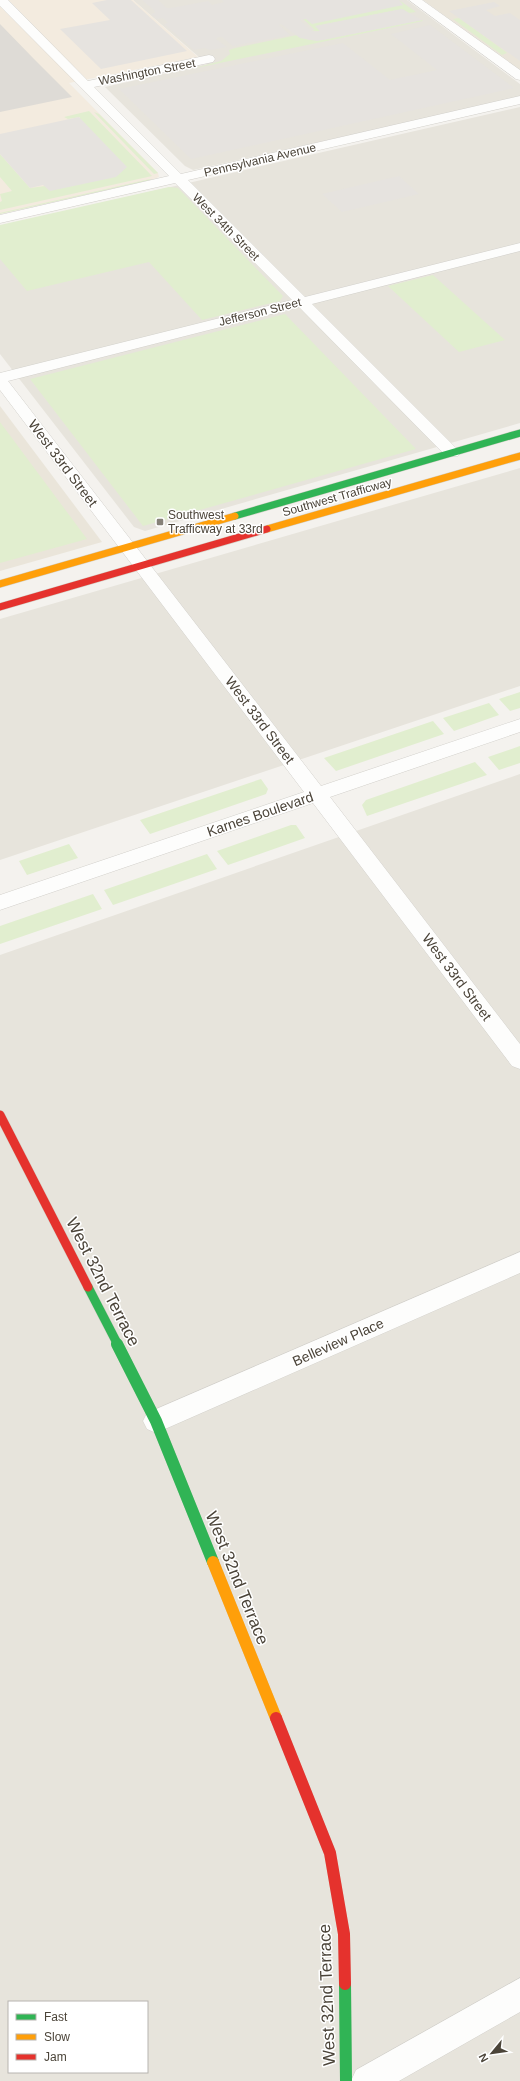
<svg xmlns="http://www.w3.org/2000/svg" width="520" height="2081" font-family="Arial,sans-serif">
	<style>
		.residential { fill: #e7e4dc; fill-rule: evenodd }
		.commercial { fill: #f3ebdf }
		.education { fill: #eae5da }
		.green { fill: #e1eecf }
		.parking { fill: #e6e3df }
		.building { fill: #dedbd6 }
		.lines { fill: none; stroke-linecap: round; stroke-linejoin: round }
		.street-casing { stroke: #d2d0cb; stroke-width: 1 }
		.fast-far2-casing { stroke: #d3cfc5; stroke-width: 8 }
		.fast-far1-casing { stroke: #d3cfc5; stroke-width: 10 }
		.fast-casing { stroke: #d3cfc5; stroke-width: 12 }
		.slow-far1-casing { stroke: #d3cfc5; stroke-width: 8 }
		.slow-casing { stroke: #d3cfc5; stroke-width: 12 }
		.jam-far2-casing { stroke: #d3cfc5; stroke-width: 8 }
		.jam-far1-casing { stroke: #d3cfc5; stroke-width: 10 }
		.jam-casing { stroke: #d3cfc5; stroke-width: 12 }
		.street { fill: #fdfdfc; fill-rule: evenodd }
		.fast-far2 { stroke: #30b455; stroke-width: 7 }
		.fast-far1 { stroke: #30b455; stroke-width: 9 }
		.fast { stroke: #30b455; stroke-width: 12 }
		.slow-far1 { stroke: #ff9f0a; stroke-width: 7 }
		.slow { stroke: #ff9f0a; stroke-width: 12 }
		.jam-far2 { stroke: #e5322d; stroke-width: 7 }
		.jam-far1 { stroke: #e5322d; stroke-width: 9 }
		.jam { stroke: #e5322d; stroke-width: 12 }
		.poi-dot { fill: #868178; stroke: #fff; stroke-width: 1.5 }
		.labels { text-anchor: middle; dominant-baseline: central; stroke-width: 3; stroke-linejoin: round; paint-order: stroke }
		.far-street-label { font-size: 12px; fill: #4b4439; stroke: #fff }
		.far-poi-label { font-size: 12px; fill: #4b4439; stroke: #fff; text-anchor: start }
		.street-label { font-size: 14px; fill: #4b4439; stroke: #fff }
		.near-street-label { font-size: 17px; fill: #4b4439; stroke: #fff }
	</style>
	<rect width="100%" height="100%" fill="#f4f2ee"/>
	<path class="residential" d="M133 0H407L520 84V97L193 170 185 166 105 87 207 64Z
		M520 107V423L145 531 134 527 0 354V226Z
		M520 468V686L0 860V619Z
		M520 774V2081H0V955ZM9 2002H147V2072H9Z"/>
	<path class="commercial" d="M0 0H133L198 57 69 83 158 173 159 177 151 180 0 214Z"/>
	<path class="education" d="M423 0H520V71Z
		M0 406 102 542 0 571Z"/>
	<path class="green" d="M399 0 416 12 409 13 402 9 316 26 320 31H312L315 30 303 19 403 5Z
		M459 18 506 52 507 53 502 55 453 19Z
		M422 20 423 21 191 69 221 61 230 54 229 50 235 48 297 35 309 40H323Z
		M89 111 152 176 0 210V202L2 201 0 194 12 191 0 177V154L30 188 45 186 80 117 68 119 64 117Z
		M94 112 99 114 158 173 154 174Z
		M150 179 151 180 0 214V213Z
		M169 187 178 188 283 296 280 301 202 320 149 262 27 291 0 259V225Z
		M433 275 505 340 459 352 388 286Z
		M285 314 416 449 143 526 30 379Z
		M0 422 87 539 0 563Z
		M520 692V708L510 711 499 699Z
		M489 703 499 715 454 731 443 718Z
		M433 721 444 734 336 771 324 758Z
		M520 746V763L499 770 488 757Z
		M475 762 487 775 367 816 362 805 366 800Z
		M261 779 268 789 266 794 150 834 140 820Z
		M291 825H296L305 838 228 865 217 851Z
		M69 844 78 858 27 875 19 861Z
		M207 854 217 869 113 905 104 890Z
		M93 894 102 909 0 944V926Z"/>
	<path class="parking" d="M107 0H131L187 51 101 69 60 29 110 20 92 3Z
		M142 0H158L167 8H171L208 1 212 5 224 2 222 0H399L403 5 312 24 306 19 300 20 312 31 316 32 320 31 315 26 402 9 422 20 317 41 300 38 281 24 279 25 290 35 233 46 222 37H218L216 39 227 47 210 50 205 48 194 50 164 24 168 23 163 18 157 19 151 14 155 13 154 10Z
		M494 2 500 6 486 10 495 16 510 13 520 20V61L449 11Z
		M430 25 514 88 191 159 119 89 343 43 390 80 437 70 391 34Z
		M79 117 127 167 116 177 50 191 43 185 30 188 0 154V134Z
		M399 176 419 194 342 212 322 194Z"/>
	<path class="building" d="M0 24 33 58 72 97 0 112Z"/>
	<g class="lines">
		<defs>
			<path id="street" d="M0 0H8L88 81 209 55 213 56 215 59 213 62 94 87 181 174 520 96V104L188 180 305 297 520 243V251L312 304 458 450 460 453 458 456H446L299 307 8 381 321 786 520 719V732L330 797 520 1044V1069L512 1066 313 803 0 910V895L304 792 0 390V373L292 300 175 183 0 223V215L169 176 0 6Z
				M409 0H422L520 70V80L516 79Z
				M520 1252V1273L165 1429 156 1433 147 1429 143 1421 147 1413Z
				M520 1978V2012L399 2081H351L356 2070Z"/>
			<path id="fast-far2" d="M235 516 520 433"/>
			<path id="fast-far1" d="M88 1287 118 1345"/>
			<path id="fast" d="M117 1344 156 1421 213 1562
				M345 1984 346 2081"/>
			<path id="slow-far1" d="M267 529 520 456
				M0 584 235 516"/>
			<path id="slow" d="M213 1562 276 1718"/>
			<path id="jam-far2" d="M0 607 267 529"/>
			<path id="jam-far1" d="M0 1115 88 1287"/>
			<path id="jam" d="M276 1718 330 1853 344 1934 345 1984"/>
		</defs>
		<use href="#street" class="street-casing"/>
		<use href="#fast-far2" class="fast-far2-casing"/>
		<use href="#fast-far1" class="fast-far1-casing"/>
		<use href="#fast" class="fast-casing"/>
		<use href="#slow-far1" class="slow-far1-casing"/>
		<use href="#slow" class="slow-casing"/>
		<use href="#jam-far2" class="jam-far2-casing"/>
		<use href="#jam-far1" class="jam-far1-casing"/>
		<use href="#jam" class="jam-casing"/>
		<use href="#street" class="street"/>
		<use href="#fast-far2" class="fast-far2"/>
		<use href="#fast-far1" class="fast-far1"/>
		<use href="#fast" class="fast"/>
		<use href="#slow-far1" class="slow-far1"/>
		<use href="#slow" class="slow"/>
		<use href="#jam-far2" class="jam-far2"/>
		<use href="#jam-far1" class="jam-far1"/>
		<use href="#jam" class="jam"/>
	</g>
	<rect class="poi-dot" x="156" y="518" width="8" height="8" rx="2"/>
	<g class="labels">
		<g class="far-street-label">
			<text transform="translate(147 72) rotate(-11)">Washington Street</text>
			<text transform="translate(260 160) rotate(-13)">Pennsylvania Avenue</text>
			<text transform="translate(226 227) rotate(45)">West 34th Street</text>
			<text transform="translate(260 312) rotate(-14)">Jefferson Street</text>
			<text transform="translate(337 497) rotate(-16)">Southwest Trafficway</text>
		</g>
		<g class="far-poi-label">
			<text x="168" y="515">Southwest<tspan x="168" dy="14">Trafficway at 33rd</tspan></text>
		</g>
		<g class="street-label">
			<text transform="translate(63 463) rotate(53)">West 33rd Street</text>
			<text transform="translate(260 720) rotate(53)">West 33rd Street</text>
			<text transform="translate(260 814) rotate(-19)">Karnes Boulevard</text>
			<text transform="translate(457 977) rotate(53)">West 33rd Street</text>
			<text transform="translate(338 1342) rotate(-24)">Belleview Place</text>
		</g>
		<g class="near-street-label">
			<text transform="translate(103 1282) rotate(63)">West 32nd Terrace</text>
			<text transform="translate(237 1578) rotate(68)">West 32nd Terrace</text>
			<text transform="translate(327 1995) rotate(-92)">West 32nd Terrace</text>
		</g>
	</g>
	<rect x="8" y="2001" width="140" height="72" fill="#ffffff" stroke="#b7b4b0"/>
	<rect x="16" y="2014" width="20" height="6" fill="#30b455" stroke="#b7b4b0"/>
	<text x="44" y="2021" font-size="12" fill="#4b4439">Fast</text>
	<rect x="16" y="2034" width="20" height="6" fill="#ff9f0a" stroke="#b7b4b0"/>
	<text x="44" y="2041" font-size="12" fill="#4b4439">Slow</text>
	<rect x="16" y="2054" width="20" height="6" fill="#e5322d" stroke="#b7b4b0"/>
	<text x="44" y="2061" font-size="12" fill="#4b4439">Jam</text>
	<g transform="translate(492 2053) rotate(241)" stroke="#ffffff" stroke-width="3" paint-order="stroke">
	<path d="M0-3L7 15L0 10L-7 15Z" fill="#4b4439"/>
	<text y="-6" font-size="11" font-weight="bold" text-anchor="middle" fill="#4b4439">N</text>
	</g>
</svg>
